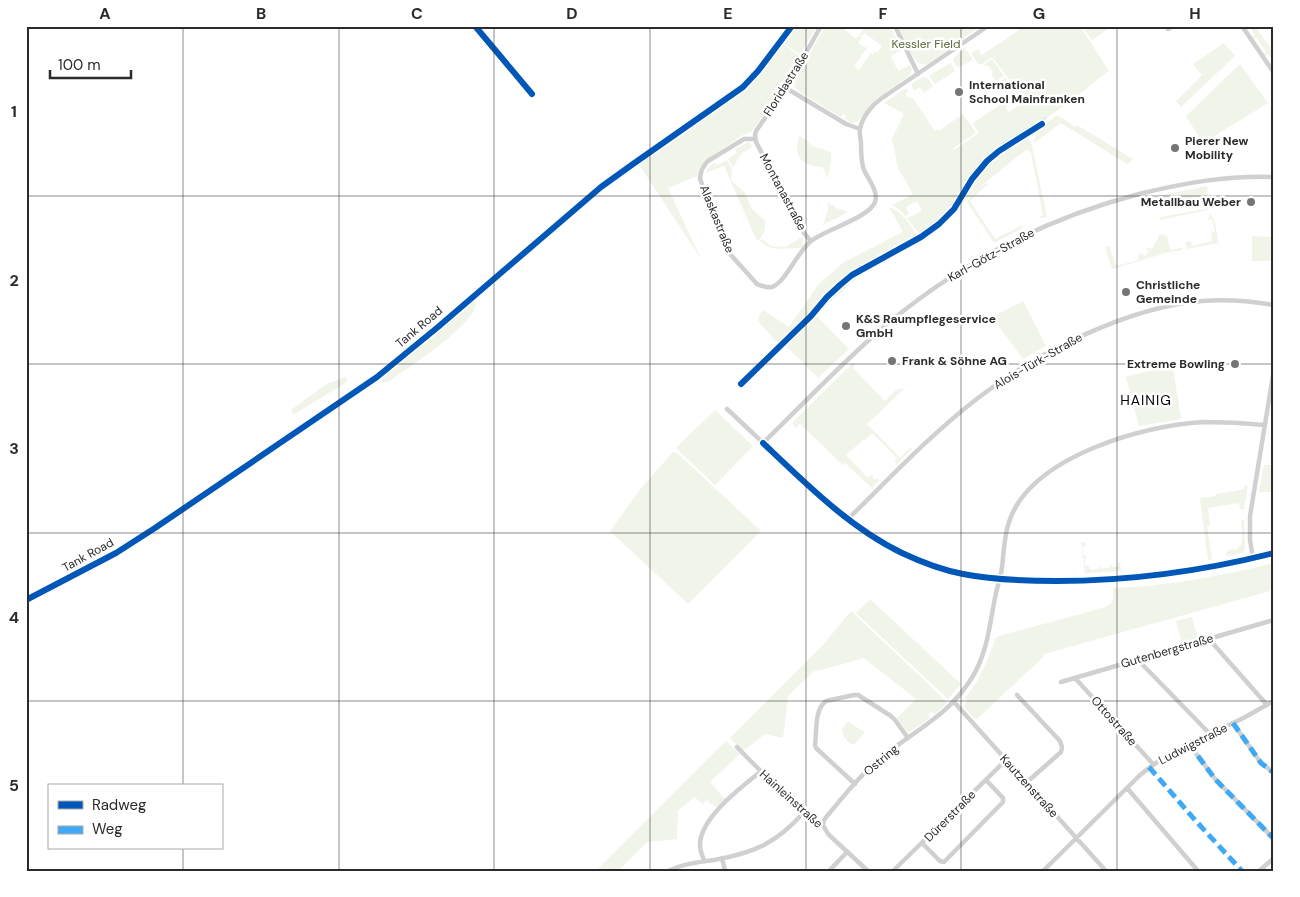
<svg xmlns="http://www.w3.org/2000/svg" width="1300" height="897" font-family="'DM Sans',sans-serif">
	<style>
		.green { fill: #f0f4e9; fill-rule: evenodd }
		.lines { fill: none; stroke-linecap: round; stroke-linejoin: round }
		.stream { stroke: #d4ebf2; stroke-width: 2 }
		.street { stroke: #d0d0d0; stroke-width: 4.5 }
		.quiet { stroke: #3fa9f5; stroke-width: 5; stroke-dasharray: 10 5; stroke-linecap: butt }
		.cycleway-casing { stroke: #fff; stroke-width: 9 }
		.cycleway { stroke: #0057b8; stroke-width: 6 }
		.grid { fill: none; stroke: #2b2b2b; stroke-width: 1; stroke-opacity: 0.55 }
		.poi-dot { fill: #757575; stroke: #fff; stroke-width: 2 }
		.labels { text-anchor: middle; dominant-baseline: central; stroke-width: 5; stroke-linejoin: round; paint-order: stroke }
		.park-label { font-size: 12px; fill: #556937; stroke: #fff }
		.street-label { font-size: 12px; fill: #2b2b2b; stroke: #fff }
		.poi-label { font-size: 12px; font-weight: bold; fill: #2b2b2b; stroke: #fff; text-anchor: start }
		.neighbourhood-label { font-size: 14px; letter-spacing: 1px; fill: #000; stroke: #fff }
		.neatline { fill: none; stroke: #2b2b2b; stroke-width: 2 }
		.grid-label { font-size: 16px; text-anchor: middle; font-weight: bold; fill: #2b2b2b }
	</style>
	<rect width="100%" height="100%" fill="#fff"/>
	<path class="green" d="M794 26H817L800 55 782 42Z
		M825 26H845L844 29 856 39 865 27V26H890L902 50 891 56 898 71 910 65 912 70 909 76 876 99 857 122 851 123 844 118 846 116 843 114 841 117 798 91 794 86 796 79ZM865 33 882 46 877 53 874 52 873 55 871 53 859 70 854 66 867 48 859 44V41L862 38 860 36 861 35 862 36Z
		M898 26H981L929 63C926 64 924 65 921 64 913 62 902 34 898 26Z
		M1025 26H1080L1109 71C1092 82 1078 97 1061 108 1037 125 1010 138 988 157 973 171 964 189 952 206 944 218 932 226 921 235H920L907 218 922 211 917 201 906 207 909 214 905 216 901 211 892 205 913 194 898 168 892 139 904 114 884 103 906 88 908 92 905 94 908 98 909 97 913 98 934 130H940L963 114 976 133 953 148 954 150 979 133 973 124 976 121 1010 98 1009 104 1006 107 1009 112 1024 102 1021 96 1018 98 1014 97 1002 80 1005 77 1009 83 1011 82 994 59 990 57 989 58 990 59 982 64H978L971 53 978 49 982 55Z
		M1082 26H1112L1092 40Z
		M1249 26H1255L1274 53V63L1268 54 1265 56 1264 54 1266 52 1256 37 1253 39 1252 37 1255 35Z
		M782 43 799 56 781 90 770 107 751 132 743 135 707 159 699 169 697 176 668 188 701 259 638 163 744 89 760 72Z
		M1224 43 1235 56 1181 107 1176 101 1202 75 1193 64Z
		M964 48H965L972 58V60L958 68 953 61 954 58Z
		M992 59 1004 76 996 81 991 74 993 72 988 65 985 66 984 65Z
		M950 63H951L955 71 935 84 930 77V75Z
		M1240 64 1268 103 1203 143 1186 116Z
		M924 77 928 78 933 86 924 93 920 87 914 91 912 87V83Z
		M1057 116 1060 117 1076 127 1077 125 1133 159 1127 164 1061 123 1034 143C1037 127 1043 125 1057 116Z
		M800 136 806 140 812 146 831 152C832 159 830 172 826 179V173L822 167C810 165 797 164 797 148 797 143 798 140 800 136Z
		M1021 138C1026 137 1030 141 1032 145L1047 217 1041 218 1039 217 1043 215 1031 153 1027 149 977 189 934 233 858 277 816 315 849 349 818 378 785 345 812 318 827 298 850 278 877 262 914 243 938 227 958 206 977 175 988 163 996 155Z
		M747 143H750L752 147 740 155 733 168 728 159 737 153 735 149Z
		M727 160 732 169 731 180 745 193 752 209 765 221C766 229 764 236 757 241L724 166 705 173 708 168 715 162 717 165Z
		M987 183 988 184 981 190 970 201 995 239 1023 225V226L1021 229 994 243 967 202 977 189Z
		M1207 186 1209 204 1208 210 1160 220 1161 217 1206 209 1204 198 1180 203V202L1163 205 1157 196Z
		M828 202 836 208 848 212 823 225 828 210Z
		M889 207C903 212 911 226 918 237L851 274 826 296 815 308 810 315 779 345 758 321 759 315 763 310 789 327 819 284 844 262 903 232Z
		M1210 213C1216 220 1217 234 1218 243L1187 249 1185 242 1191 241 1192 246 1212 241 1211 233 1215 232 1212 219 1208 220Z
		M1160 234 1167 236 1170 250 1182 248V250L1166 253 1112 269 1105 247 1109 246 1116 266 1139 260 1138 256 1141 253 1145 256 1149 252 1146 249 1147 247 1152 249Z
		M1252 236 1274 237V261H1252Z
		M802 237 803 246 801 248C786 247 772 253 760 241L762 239 771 246 786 247 788 245Z
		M475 297C476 300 476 305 475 308 465 331 412 365 391 380L387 382 380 381 378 377Z
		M1023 301 1046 346 1023 359 992 317Z
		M853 363 855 365 853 368 885 401 896 390 905 388 867 424 900 458 910 448 912 449 897 464 894 461 897 458 872 433 865 440H863L846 455 868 478 871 475 874 476 872 478 875 480 877 478 879 480 872 488 845 463 843 465 800 424 796 428 792 423Z
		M1173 367 1181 419 1139 426 1126 377 1144 372Z
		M345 377 347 379V382L293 415 292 409 327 384Z
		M715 410 753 446 715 485 676 448Z
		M673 452 677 453 760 530V532L688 604 610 531 642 487Z
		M1264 465H1274V492H1259Z
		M1244 485 1248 486 1244 509H1240L1239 503 1208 508 1210 525 1207 526 1212 559 1208 560 1200 498 1216 496V494L1236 491 1244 489Z
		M1241 520H1244L1245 550C1241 555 1232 555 1226 556V553L1228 550 1237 549C1246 542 1241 530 1241 520Z
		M1081 542H1085L1086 546 1082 547 1084 556H1086V558H1084L1085 566H1089L1090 570 1099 569V566H1101V569L1111 567V564H1112L1113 567 1118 566V563H1120L1121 571 1085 573Z
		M1274 563V590L1044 654 1042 658 976 720 963 706 968 701 965 698C981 679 988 660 996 637L1106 607C1114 602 1114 597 1113 588 1168 586 1221 576 1274 563Z
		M870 599 961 684 948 699 856 613Z
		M851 611 947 702 946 704 935 714 931 712 928 714 930 718 919 726 908 732 905 729 897 718 916 699 864 658 821 670 814 671 788 696 783 738 765 734 743 751 730 738 824 644 836 629Z
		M1192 617 1198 639 1182 643 1176 621Z
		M848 722 865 732 854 745 848 742 843 735 842 728Z
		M726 741 740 754 710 782 725 799 716 807 706 800 703 804 694 797 678 811 677 839 647 842 618 871H596Z"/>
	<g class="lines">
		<path class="stream" d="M921 232C931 225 942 218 950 208 961 193 968 177 980 163 996 145 1026 130 1046 118"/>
		<path class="street" d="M475 26 532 94
			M895 26 918 74
			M1242 26 1274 73
			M1168 29 1173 26
			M786 88 846 124 860 129
			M755 139H744L708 161C703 166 700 171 700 179L730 254 757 284C762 286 766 288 772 287 785 283 798 251 811 241 825 230 870 217 875 202 879 192 868 179 864 170 861 162 861 153 861 144 861 139 859 134 860 129 862 117 872 105 882 98L988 26
			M811 241 804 233 756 142 755 135 756 131 786 88 821 26
			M727 409C754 434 782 461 810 486 829 503 847 520 869 534 897 552 929 567 962 574 993 581 1025 581 1056 581 1130 581 1202 571 1274 553
			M763 443C802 405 839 366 880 330 955 266 1043 219 1139 194 1184 183 1228 175 1274 177
			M848 519C890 478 931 434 978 398 1036 353 1128 307 1202 301 1226 299 1250 301 1274 305
			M1253 558 1250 540V516L1274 369
			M26 600 116 553 155 528 377 377 438 327 601 187 633 164 743 87 758 71 792 26
			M1209 639 1267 705
			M1138 660 1210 734
			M1075 678 1153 764
			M1061 682 1270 621 1274 622
			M1017 695 1060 741 1062 747 1061 752 1026 783
			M954 702 1106 871
			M1233 723 1261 763 1274 773
			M1189 744 1215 779 1274 839
			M737 747C753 764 770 780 787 796 798 806 809 820 823 825L828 834 868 871
			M855 784 816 748 815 745C817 731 814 710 826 701L854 695H858L891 716 895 720 908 738
			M1127 788 1198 871
			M823 825 824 820 827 816C844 796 860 775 881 758 916 729 948 717 973 676 988 651 990 621 996 593 998 584 1001 576 1002 567 1004 552 1004 536 1009 522 1030 457 1143 425 1204 422 1225 422 1245 423 1265 425
			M922 843 940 861 944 862 947 859 1003 802V798L986 780
			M722 858 725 871
			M704 861C703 857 700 851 700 846 699 818 741 788 760 772
			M668 871C682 864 699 862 714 860 754 853 777 843 804 812
			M829 871 847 852
			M893 871 1006 760
			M1043 871 1139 776C1166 752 1201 739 1233 723 1247 717 1260 708 1274 701
			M1259 871 1274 858"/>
		<path class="quiet" d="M1233 723 1261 763 1274 773
			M1189 744 1215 779 1274 839
			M1149 767 1195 820 1242 871"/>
		<defs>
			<path id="cycleway" d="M475 26 532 94
				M741 384 811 316 827 297 840 285 852 275 921 237 939 224 954 209 972 179 987 161 999 151 1042 124
				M763 443C805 483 850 528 902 553 921 562 942 570 963 574 994 580 1025 581 1057 581 1130 581 1203 571 1274 553
				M26 600 116 553 155 528 377 377 438 327 601 187 633 164 743 87 758 71 792 26"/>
		</defs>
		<use href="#cycleway" class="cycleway-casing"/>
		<use href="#cycleway" class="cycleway"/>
	</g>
	<path class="grid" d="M183 26V786M339 26V871M494 26V871M650 26V871M806 26V871M961 26V871M1117 26V871M26 196H1274M26 364H1274M26 533H1274M26 701H1274M183 848V871"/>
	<g class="poi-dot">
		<circle cx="959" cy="92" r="5"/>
		<circle cx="1175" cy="148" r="5"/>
		<circle cx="1251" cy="202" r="5"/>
		<circle cx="1126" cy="292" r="5"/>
		<circle cx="846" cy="326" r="5"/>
		<circle cx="892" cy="361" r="5"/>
		<circle cx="1235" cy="364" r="5"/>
	</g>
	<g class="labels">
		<g class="park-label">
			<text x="926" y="44">Kessler Field</text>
		</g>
		<g class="street-label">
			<text transform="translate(786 84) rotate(-58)">Floridastraße</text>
			<text transform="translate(783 192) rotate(62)">Montanastraße</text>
			<text transform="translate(717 219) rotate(68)">Alaskastraße</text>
			<text transform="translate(991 255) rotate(-29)">Karl-Götz-Straße</text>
			<text transform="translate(419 327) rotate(-40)">Tank Road</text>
			<text transform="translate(1038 361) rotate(-30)">Alois-Türk-Straße</text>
			<text transform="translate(88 555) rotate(-29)">Tank Road</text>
			<text transform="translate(1167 651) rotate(-16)">Gutenbergstraße</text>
			<text transform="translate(1114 721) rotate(48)">Ottostraße</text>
			<text transform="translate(1193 744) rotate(-27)">Ludwigstraße</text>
			<text transform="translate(881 760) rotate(-40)">Ostring</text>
			<text transform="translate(1029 786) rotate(48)">Kautzenstraße</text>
			<text transform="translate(791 799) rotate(42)">Hainleinstraße</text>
			<text transform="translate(950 816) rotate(-45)">Dürerstraße</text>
		</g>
		<g class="poi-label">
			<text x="969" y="85">International<tspan x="969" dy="14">School Mainfranken</tspan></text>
			<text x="1185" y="141">Pierer New<tspan x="1185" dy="14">Mobility</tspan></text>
			<text x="1241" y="202" text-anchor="end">Metallbau Weber</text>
			<text x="1136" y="285">Christliche<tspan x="1136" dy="14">Gemeinde</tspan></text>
			<text x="856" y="319">K&amp;S Raumpflegeservice<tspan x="856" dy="14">GmbH</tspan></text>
			<text x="902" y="361">Frank &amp; Söhne AG</text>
			<text x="1225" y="364" text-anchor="end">Extreme Bowling</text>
		</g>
		<g class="neighbourhood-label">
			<text x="1146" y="400">HAINIG</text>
		</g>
	</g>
	<rect width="1300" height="897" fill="none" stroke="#ffffff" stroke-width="55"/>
	<rect x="48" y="784" width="175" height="65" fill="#ffffff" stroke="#aaaaaa"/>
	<rect x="58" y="801" width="25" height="8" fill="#0057b8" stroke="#aaaaaa"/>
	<text x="92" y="810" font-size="15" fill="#2b2b2b">Radweg</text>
	<rect x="58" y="826" width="25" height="8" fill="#3fa9f5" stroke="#aaaaaa"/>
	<text x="92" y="834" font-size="15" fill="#2b2b2b">Weg</text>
	<path d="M50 70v8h81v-8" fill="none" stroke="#2b2b2b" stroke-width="2.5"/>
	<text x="58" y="70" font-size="15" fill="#2b2b2b" stroke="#ffffff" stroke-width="4" paint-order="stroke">100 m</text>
	<rect x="28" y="28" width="1244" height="842" class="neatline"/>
	<g class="grid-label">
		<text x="105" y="19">A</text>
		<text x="261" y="19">B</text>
		<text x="417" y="19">C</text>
		<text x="572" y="19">D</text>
		<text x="728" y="19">E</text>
		<text x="883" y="19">F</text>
		<text x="1039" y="19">G</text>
		<text x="1195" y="19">H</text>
		<text x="14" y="117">1</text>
		<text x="14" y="286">2</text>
		<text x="14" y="454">3</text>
		<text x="14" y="623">4</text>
		<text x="14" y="791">5</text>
	</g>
</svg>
